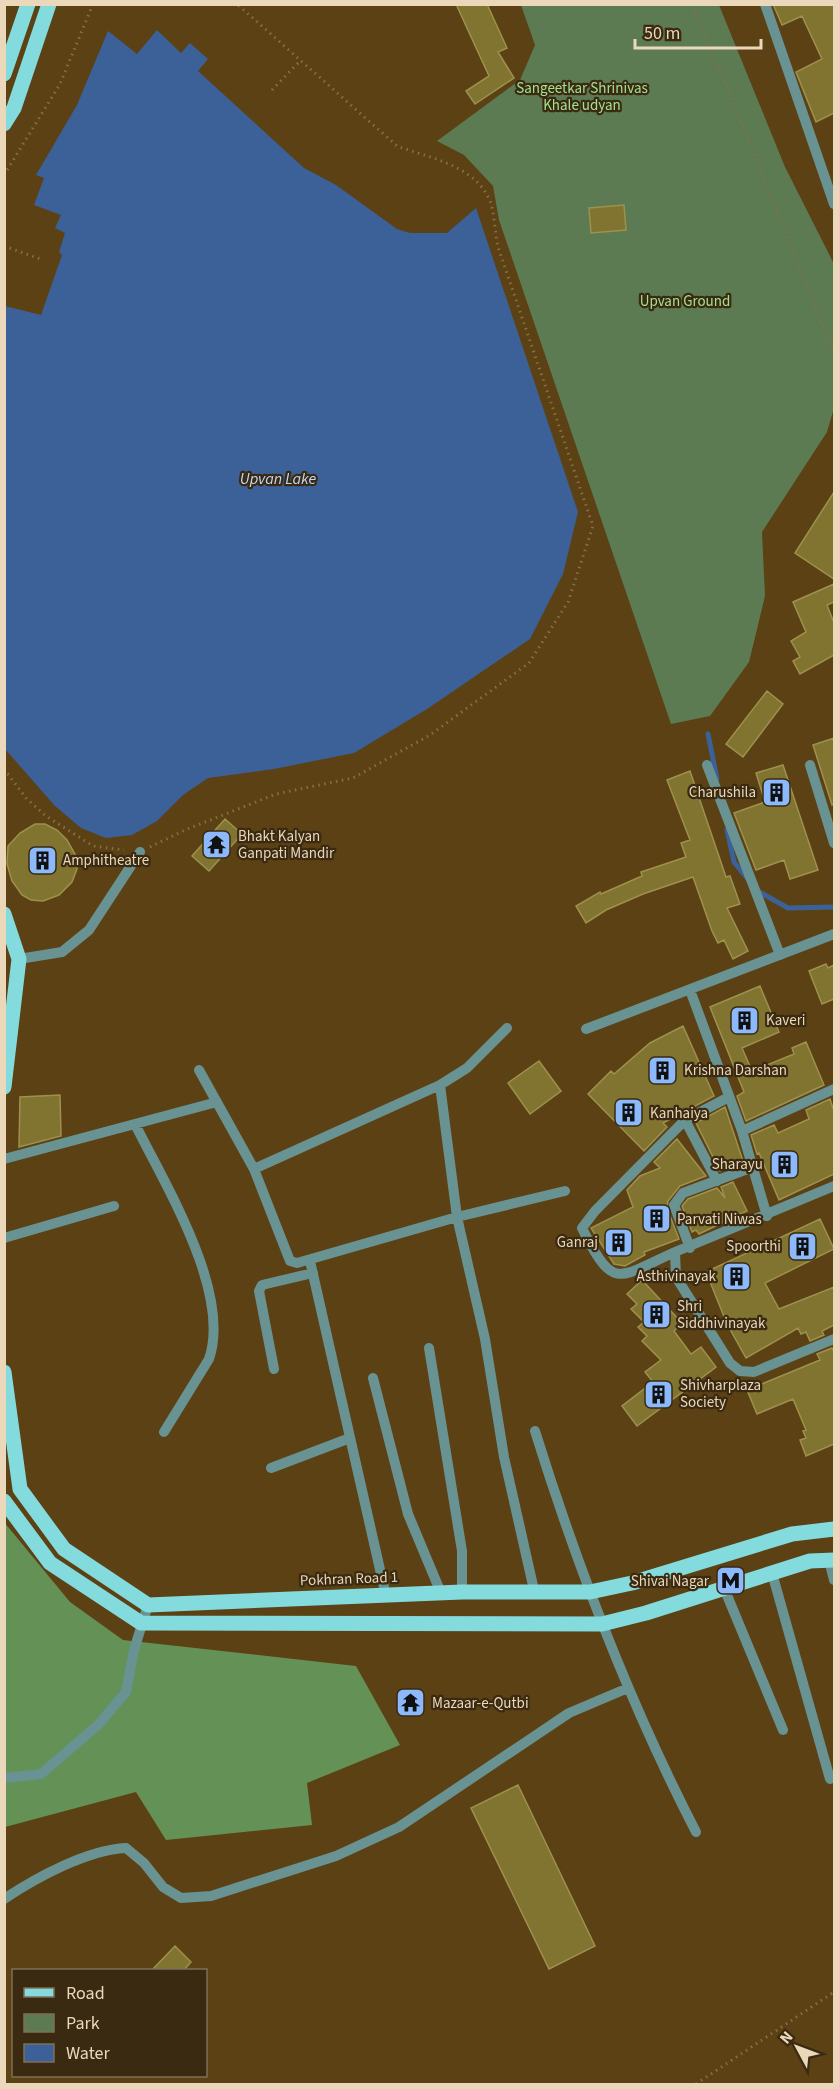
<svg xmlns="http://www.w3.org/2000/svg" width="839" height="2089" font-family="'Source Sans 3',sans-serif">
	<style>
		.green { fill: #5c7b52 }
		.forest { fill: #649156 }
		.water { fill: #3c6199 }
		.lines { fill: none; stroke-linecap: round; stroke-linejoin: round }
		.stream { stroke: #3c6199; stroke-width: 5 }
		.building { fill: #817330; stroke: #9e914e; stroke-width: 1.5 }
		.path { stroke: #876f46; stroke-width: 3; stroke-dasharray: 1.5 4.5; stroke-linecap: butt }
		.minor { stroke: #699293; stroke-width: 10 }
		.major { stroke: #84dbdd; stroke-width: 15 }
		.labels { text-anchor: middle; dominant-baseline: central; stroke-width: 4.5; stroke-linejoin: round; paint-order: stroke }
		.park-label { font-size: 15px; fill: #a2e18e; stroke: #392a11 }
		.poi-label { font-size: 15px; fill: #ebd7ba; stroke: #392a11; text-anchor: start }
		.street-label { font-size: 15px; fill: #ebd7ba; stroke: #392a11 }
		.water-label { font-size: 16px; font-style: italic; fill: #c2d8f9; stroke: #392a11 }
	</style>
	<rect width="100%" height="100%" fill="#5b4113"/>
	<path class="green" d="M521 5H719L785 167 833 262 834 408 827 432 762 532 765 596 749 662 710 716 671 724 499 220 493 186 464 155 437 141 520 80 535 45Z"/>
	<path class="forest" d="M4 1522 70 1602 123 1640 356 1666 400 1745 307 1783 312 1825 166 1840 136 1792 5 1827Z"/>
	<path class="water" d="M157 30 181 53 190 43 208 59 198 71 304 168 336 185 397 229 410 233H447L476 208 578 512 563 574 530 639 427 709 354 753 274 769 208 778 183 795 157 821 132 835 106 838 81 828 55 806 5 749V306L41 315 62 255 59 252 65 233 55 228 61 215 34 205 44 178 36 175 77 105 108 31 137 54Z"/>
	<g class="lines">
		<path class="stream" d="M708 734 717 779
			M727 830 734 862 747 878
			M756 890 788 908 834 907"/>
	</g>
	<path class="building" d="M456 4H487L507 48 498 52 514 78 475 104 466 91 489 76Z
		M773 4H834V113L816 122 796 72 822 59 802 16 782 25Z
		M624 205 626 230 591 233 589 208Z
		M834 492V579L795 553Z
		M834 584V602L827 605 834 623V655L800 674 793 661 800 657 791 641 806 632 793 602Z
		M767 691 783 704 743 757 726 744Z
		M834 738V804L832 805 813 745Z
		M783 765 818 870 790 879 784 860 756 870 734 813 765 802 756 773Z
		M690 771 726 877 730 876 740 904 727 908 748 951 733 959 724 940 718 943 712 931 693 877 643 894 606 910 586 923 576 906 600 892 601 894 642 876 641 872 686 857 681 843 690 840 667 780Z
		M225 819 242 834 209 871 192 856Z
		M35 824H45L57 830 67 840 76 856 77 869 72 882 59 895 43 901 31 900 22 895 12 881 7 864 8 846 20 833Z
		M826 964 828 968 834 965V999L822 1004 809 971Z
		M760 986 779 1032 742 1048 752 1071 794 1054 792 1048 806 1042 824 1085 746 1121 737 1096 744 1092 710 1007Z
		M683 1026 714 1096 663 1123 667 1127 644 1151 588 1094 611 1071 614 1074 650 1043Z
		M539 1061 561 1091 530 1114 508 1083Z
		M60 1095 61 1136 19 1147 20 1097Z
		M830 1099 834 1111V1174L779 1200 759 1153 757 1154 751 1135 774 1125 778 1133 809 1119 806 1110Z
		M725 1107 743 1161 720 1171 696 1123Z
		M677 1139 706 1176 680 1186 668 1201 667 1208 679 1239 644 1252 645 1255 625 1266 614 1264 591 1228 633 1207 627 1190 640 1176 660 1168 654 1162Z
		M733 1182 747 1211 699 1234 696 1230 692 1232 682 1206 688 1199 717 1188 725 1198 721 1187Z
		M820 1219 834 1249 765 1283 779 1309 834 1287V1325L822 1331 824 1335 810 1341 806 1332 801 1334 798 1328 746 1358 727 1324 706 1272Z
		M642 1280 682 1323 674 1331 691 1354 701 1347 716 1367 637 1426 622 1406 653 1382 645 1372 661 1360 642 1341 647 1336 638 1327 644 1322 631 1309 637 1304 627 1294Z
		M832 1348 834 1352V1444L806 1456 800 1440 806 1438 803 1431 806 1430 793 1399 757 1414 747 1390 820 1360 817 1354Z
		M518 1785 595 1946 549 1969 471 1808Z
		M175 1946 191 1962 183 1971H151Z"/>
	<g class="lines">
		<path class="path" d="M691 4 725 82 834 353
			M272 90 300 61
			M4 175 60 84 93 4
			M4 246 43 260
			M4 769 26 798 46 816 93 846 124 850
			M150 847 185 830 276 794 353 778 430 735 529 663 568 602 593 526 498 247C495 234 494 210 490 201 475 165 429 158 397 146L237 4
			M696 2084 834 1992"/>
		<path class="minor" d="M765 4 834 204
			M707 765 780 955
			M810 765 834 843
			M19 959 62 952 89 930 140 852
			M690 990 742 1131 767 1216
			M507 1028 467 1068 440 1085 457 1217 485 1339 504 1457 534 1590
			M586 1029 834 934
			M199 1070 254 1169 440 1085
			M685 1120 717 1181
			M135 1124C164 1183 232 1292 209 1359L164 1432
			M742 1131 834 1089
			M4 1159 217 1102
			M254 1169 290 1261 297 1263 457 1217 565 1191
			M834 1186 675 1252 676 1277 730 1363 740 1371 754 1372 834 1339
			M4 1238 114 1206
			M690 1248 674 1205 683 1193 753 1167
			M675 1252C617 1278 614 1292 582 1228L595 1211 685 1120 729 1097
			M310 1261 386 1596
			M429 1348 462 1551V1592
			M274 1369 259 1291 262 1285 313 1273
			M373 1378 408 1514 441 1593
			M535 1431C578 1569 630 1704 696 1832
			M271 1468 350 1438
			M829 1560 834 1580
			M772 1573 830 1779
			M724 1588 783 1730
			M4 1778 41 1774 99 1724 126 1692 134 1650 148 1605
			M4 1899C37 1877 87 1850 126 1848L144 1863 163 1887 181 1898 211 1896 336 1856 399 1827 569 1713 628 1688"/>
		<path class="major" d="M4 74 28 4
			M4 124 14 108 49 4
			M4 914 19 959 4 1087
			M4 1372 20 1489 64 1549 148 1605 462 1592H590L632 1583 792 1534 834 1529
			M4 1501 50 1563 141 1623 602 1624 646 1613 810 1561 834 1560"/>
	</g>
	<defs>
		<symbol id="building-square" viewBox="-11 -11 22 22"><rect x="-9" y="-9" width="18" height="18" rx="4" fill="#8cb9fc" stroke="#392a11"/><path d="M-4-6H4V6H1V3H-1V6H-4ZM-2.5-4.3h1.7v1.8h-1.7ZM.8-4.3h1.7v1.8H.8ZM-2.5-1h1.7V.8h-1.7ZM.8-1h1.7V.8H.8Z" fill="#111"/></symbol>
		<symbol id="temple-square" viewBox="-11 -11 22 22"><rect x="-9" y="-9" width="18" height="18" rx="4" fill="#8cb9fc" stroke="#392a11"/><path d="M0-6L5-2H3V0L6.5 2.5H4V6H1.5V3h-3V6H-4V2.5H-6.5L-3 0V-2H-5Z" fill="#111"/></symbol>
		<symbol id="metro-square" viewBox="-11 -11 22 22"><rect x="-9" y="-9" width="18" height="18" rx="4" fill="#8cb9fc" stroke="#392a11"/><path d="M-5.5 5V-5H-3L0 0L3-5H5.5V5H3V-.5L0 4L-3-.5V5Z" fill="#111"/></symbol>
	</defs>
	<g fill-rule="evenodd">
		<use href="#building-square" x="760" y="776" width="33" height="33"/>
		<use href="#temple-square" x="200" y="828" width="33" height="33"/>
		<use href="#building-square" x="26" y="844" width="33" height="33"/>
		<use href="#building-square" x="728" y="1004" width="33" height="33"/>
		<use href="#building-square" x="646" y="1054" width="33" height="33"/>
		<use href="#building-square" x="612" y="1096" width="33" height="33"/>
		<use href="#building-square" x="768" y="1148" width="33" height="33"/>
		<use href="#building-square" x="640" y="1202" width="33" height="33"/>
		<use href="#building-square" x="602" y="1226" width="33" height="33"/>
		<use href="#building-square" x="786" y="1230" width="33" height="33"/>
		<use href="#building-square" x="720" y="1260" width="33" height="33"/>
		<use href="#building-square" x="640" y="1298" width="33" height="33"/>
		<use href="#building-square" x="642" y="1378" width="33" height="33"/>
		<use href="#metro-square" x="714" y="1564" width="33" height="33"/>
		<use href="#temple-square" x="394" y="1686" width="33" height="33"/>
	</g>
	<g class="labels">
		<g class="park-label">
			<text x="582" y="88">Sangeetkar Shrinivas<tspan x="582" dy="17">Khale udyan</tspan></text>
			<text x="685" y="301">Upvan Ground</text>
		</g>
		<g class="poi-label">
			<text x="756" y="792" text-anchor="end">Charushila</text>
			<text x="238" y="836">Bhakt Kalyan<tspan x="238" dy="17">Ganpati Mandir</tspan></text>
			<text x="63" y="860">Amphitheatre</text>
			<text x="766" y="1020">Kaveri</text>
			<text x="684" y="1070">Krishna Darshan</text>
			<text x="650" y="1113">Kanhaiya</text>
			<text x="763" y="1164" text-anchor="end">Sharayu</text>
			<text x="677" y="1219">Parvati Niwas</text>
			<text x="598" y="1242" text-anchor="end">Ganraj</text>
			<text x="781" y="1246" text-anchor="end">Spoorthi</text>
			<text x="716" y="1276" text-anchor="end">Asthivinayak</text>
			<text x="677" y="1306">Shri<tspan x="677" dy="17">Siddhivinayak</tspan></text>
			<text x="680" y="1385">Shivharplaza<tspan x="680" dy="17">Society</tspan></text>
			<text x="709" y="1581" text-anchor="end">Shivai Nagar</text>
			<text x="432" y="1703">Mazaar-e-Qutbi</text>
		</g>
		<g class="street-label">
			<text transform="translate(349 1579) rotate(-2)">Pokhran Road 1</text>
		</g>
		<g class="water-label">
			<text x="278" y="479">Upvan Lake</text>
		</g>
	</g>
	<rect width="839" height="2089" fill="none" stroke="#ebd7ba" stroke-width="12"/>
	<rect x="12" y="1969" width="195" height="108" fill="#392a11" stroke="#806f55" stroke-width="1.5"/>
	<rect x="24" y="1988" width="30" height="9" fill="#84dbdd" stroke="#806f55" stroke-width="1.5"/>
	<text x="66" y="1999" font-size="18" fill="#ebd7ba">Road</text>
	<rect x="24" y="2014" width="30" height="18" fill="#5c7b52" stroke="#806f55" stroke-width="1.5"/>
	<text x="66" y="2029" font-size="18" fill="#ebd7ba">Park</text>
	<rect x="24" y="2044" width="30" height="18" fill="#3c6199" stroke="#806f55" stroke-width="1.5"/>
	<text x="66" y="2059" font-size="18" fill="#ebd7ba">Water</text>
	<g transform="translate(797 2047) rotate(311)" stroke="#392a11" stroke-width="4.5" paint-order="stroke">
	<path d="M0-4.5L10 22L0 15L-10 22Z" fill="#ebd7ba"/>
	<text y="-9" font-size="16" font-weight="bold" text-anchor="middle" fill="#ebd7ba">N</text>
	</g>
	<path d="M635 39v9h126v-9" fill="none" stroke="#ebd7ba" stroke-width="3"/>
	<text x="644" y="39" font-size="18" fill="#ebd7ba" stroke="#392a11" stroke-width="4.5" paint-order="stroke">50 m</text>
</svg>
